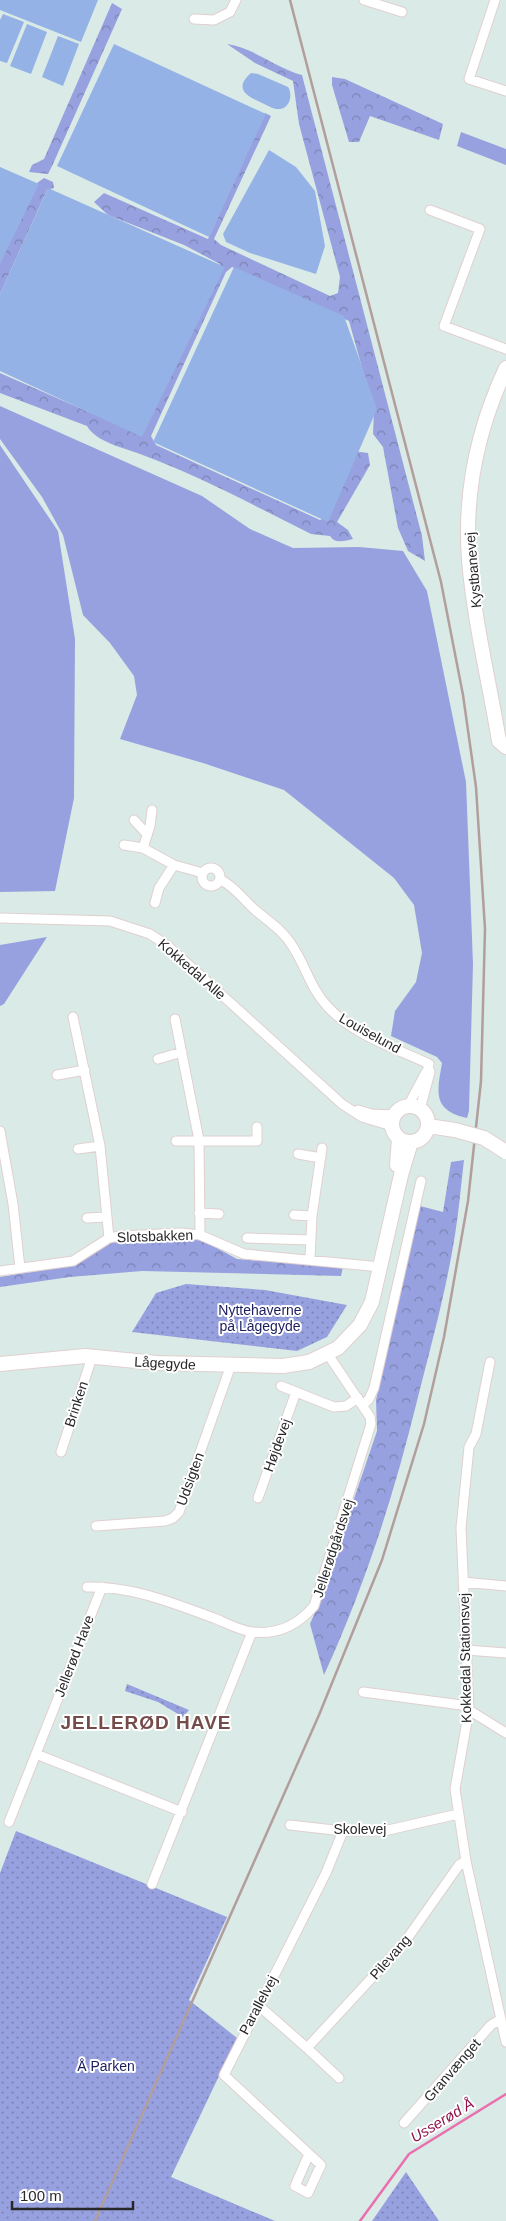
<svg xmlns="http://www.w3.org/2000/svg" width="506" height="2221" font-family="Arial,sans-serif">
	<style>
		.grass { fill: #98a1df }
		.forest { fill: url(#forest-crowns) }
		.park { fill: url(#park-dots) }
		.pitch { fill: #94b2e6 }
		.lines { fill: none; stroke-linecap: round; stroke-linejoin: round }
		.stream { stroke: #e970af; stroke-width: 2.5 }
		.street-casing { stroke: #e0d0cf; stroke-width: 11 }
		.secondary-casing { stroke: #e0d0cf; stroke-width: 16 }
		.street { stroke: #fff; stroke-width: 9 }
		.secondary { stroke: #fff; stroke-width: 14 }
		.rail { stroke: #b29e9d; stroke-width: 2.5 }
		.secondary-bridge-casing { stroke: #e0d0cf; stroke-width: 16; stroke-linecap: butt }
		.secondary-bridge { stroke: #fff; stroke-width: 14 }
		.labels { text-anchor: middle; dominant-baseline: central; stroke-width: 4; stroke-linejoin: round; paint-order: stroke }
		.street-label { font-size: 14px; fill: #282828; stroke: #fff }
		.park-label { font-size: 14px; fill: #1c1c60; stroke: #fff }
		.water-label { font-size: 15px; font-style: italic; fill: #91134b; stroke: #fff }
		.district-label { font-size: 19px; font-weight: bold; letter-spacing: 1px; fill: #764c4b; stroke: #fff }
	</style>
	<defs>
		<pattern id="forest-crowns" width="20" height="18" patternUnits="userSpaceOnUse" patternTransform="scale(1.25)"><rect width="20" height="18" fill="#98a1df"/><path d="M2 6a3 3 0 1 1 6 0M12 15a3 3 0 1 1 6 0" fill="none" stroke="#7c83b5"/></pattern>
		<pattern id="park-dots" width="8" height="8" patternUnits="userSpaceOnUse" patternTransform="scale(1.25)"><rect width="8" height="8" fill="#98a1df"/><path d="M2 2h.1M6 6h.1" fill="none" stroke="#7c83b5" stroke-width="1.8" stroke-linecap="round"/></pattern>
	</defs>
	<rect width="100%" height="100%" fill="#daeae6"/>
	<path class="grass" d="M461 132 506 149V165L457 146Z
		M0 406 202 496 250 529 293 548 359 547 403 551 427 591 466 782 473 964 469 1111 467 1118C432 1110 437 1092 442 1063L437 1057 391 1036 395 1011 416 982 422 953 414 905 394 878 284 790 203 763 120 739 137 695 134 676 110 643 83 615 63 535 42 497 0 439Z
		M0 445 58 531 75 639 74 798 55 891 0 892Z
		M47 937 4 1004 0 1006V945Z"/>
	<path class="forest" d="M112 3 122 9 53 164 48 174 29 172 32 165 44 159Z
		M227 44C254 48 276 68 302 75L422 536 425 561 408 551 398 528 383 447 373 434 374 411 349 321 232 267 226 272 151 436 156 445 320 520 327 516 353 451 368 453 370 465 337 522 348 530 353 539C345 541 335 544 330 536L311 534C255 506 200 476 140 454 124 448 96 442 87 426L0 393V373L139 434 220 264 184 245 108 215 94 202 104 193 208 239 265 113 271 116 214 239 221 245 330 296 338 293 340 277 299 124 293 81 255 63Z
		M332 77 345 79 443 124 439 140 370 116 359 142H349L332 85Z
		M44 178 53 182 54 188 47 190 0 294V262L37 183Z
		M464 1160C461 1185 459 1210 455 1235 446 1292 430 1349 416 1405 393 1498 364 1588 324 1675L310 1624 318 1605 377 1431 376 1400 420 1206 443 1212 451 1162Z
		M177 1239 202 1240 237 1259 343 1267 341 1276 142 1271 70 1277 0 1287V1277L74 1265 112 1242Z"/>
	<path class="park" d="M186 1284 265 1290 347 1305 327 1337 297 1351 132 1332 156 1293Z
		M127 1684 189 1710 183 1717 158 1702 125 1691Z
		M16 1831 227 1917 189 2000 237 2038 171 2177 275 2221H0V1873Z
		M406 2172 439 2221H372Z"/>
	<path class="pitch" d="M0 0H98L81 42 0 10Z
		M3 14 24 22 7 63 0 61V20Z
		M27 24 47 32 31 74 10 66Z
		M58 36 79 44 63 86 42 77Z
		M114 44 266 114 209 237 57 166Z
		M251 73 258 74 288 87C293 94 290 108 280 109 274 110 267 105 262 103 247 96 233 89 251 73Z
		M269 150 296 167 315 191 325 246 316 274 250 253 226 242 223 234Z
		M0 167 39 184 0 264Z
		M48 188 225 267 142 437 0 371V294Z
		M234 267 344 316 377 409 328 522 153 442Z"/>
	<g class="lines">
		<path class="stream" d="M360 2221 409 2154 506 2094"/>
		<defs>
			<path id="street" d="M364 0 402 12
				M495 0 469 79 506 91
				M194 19 214 20 230 12 236 0
				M430 210 480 229 444 326 506 349
				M152 810 150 826 143 848 174 865 203 873
				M134 820 146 833
				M124 845 143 848
				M202 877a9 9 0 1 1 18 0a9 9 0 1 1-18 0Z
				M221 880C235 887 243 899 255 910 268 921 284 931 293 947 306 967 311 989 327 1006 353 1035 395 1048 429 1064L428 1067 430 1072 420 1109
				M155 903 159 888 174 865
				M0 918 110 921 150 934 168 946 342 1104 362 1117 392 1126
				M73 1017 100 1146 109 1238
				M175 1019 199 1140 200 1235
				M158 1059 182 1052
				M57 1075 85 1070
				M408 1106 426 1072
				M358 1110 372 1114 394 1115
				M0 1131 13 1204 20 1268
				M176 1141H257V1127
				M78 1149 100 1146
				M298 1154 321 1158
				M199 1213 219 1214
				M294 1215 312 1216
				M87 1218 107 1217
				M247 1238 311 1240
				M310 1259 312 1216 322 1148
				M0 1271 73 1261 109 1238 120 1236 181 1233 200 1235 244 1254 381 1267
				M490 1362 476 1434 469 1447 461 1528 469 1710 455 1789 466 1861 506 2042
				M281 1386 334 1407 346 1406 358 1398
				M363 1405 369 1399 374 1388 421 1181
				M61 1452 92 1357
				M258 1498 296 1392
				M96 1526 165 1521 173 1518 179 1512 231 1365
				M463 1582 506 1586
				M87 1587C132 1586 172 1603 214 1618 226 1623 241 1631 253 1632 279 1635 298 1625 314 1606L371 1424 370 1417 327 1353
				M466 1650 506 1653
				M363 1692 469 1706
				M469 1710 506 1733
				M36 1754 182 1812
				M9 1822 102 1587
				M290 1825 343 1831H384L458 1814
				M152 1884 252 1632
				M258 2005 307 2048 404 1943 459 1865 466 1861
				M307 2048 339 2078
				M404 2123 491 2025 501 2019
				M309 2154 295 2186 308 2193 321 2165 224 2075 326 1873 343 1831"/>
			<path id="secondary" d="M506 368C478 428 464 494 469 560 474 620 489 681 499 741L506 747
				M392 1124a18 18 0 1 1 36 0a18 18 0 1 1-36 0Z
				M428 1126 455 1130
				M397 1165 399 1139
				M0 1364 85 1356 157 1363 283 1366 309 1362 338 1348 360 1325 372 1302 401 1175 411 1142"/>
		</defs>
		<use href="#street" class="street-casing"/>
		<use href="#secondary" class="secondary-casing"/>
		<use href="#street" class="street"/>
		<use href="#secondary" class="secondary"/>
		<path class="rail" d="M95 2221 319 1715 382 1560 424 1424 444 1337 468 1201 481 1081 485 929 476 787 463 695 441 582 290 0"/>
		<defs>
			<path id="secondary-bridge" d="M455 1130 484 1138 506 1152"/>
		</defs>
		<use href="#secondary-bridge" class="secondary-bridge-casing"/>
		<use href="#secondary-bridge" class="secondary-bridge"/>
	</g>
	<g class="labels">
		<g class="street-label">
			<text transform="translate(473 570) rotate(-95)">Kystbanevej</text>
			<text transform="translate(192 969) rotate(41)">Kokkedal Alle</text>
			<text transform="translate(370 1033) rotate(29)">Louiselund</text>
			<text transform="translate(155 1236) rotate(-2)">Slotsbakken</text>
			<text transform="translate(165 1363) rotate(3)">Lågegyde</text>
			<text transform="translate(76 1404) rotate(-72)">Brinken</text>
			<text transform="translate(277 1445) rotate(-70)">Højdevej</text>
			<text transform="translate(190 1479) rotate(-70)">Udsigten</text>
			<text transform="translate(333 1548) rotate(-72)">Jellerødgårdsvej</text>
			<text transform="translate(74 1656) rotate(-69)">Jellerød Have</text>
			<text transform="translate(465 1658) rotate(-91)">Kokkedal Stationsvej</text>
			<text x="360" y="1829">Skolevej</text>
			<text transform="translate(390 1957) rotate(-49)">Pilevang</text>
			<text transform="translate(258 2005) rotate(-62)">Parallelvej</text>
			<text transform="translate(452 2070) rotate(-49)">Granvænget</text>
		</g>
		<g class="park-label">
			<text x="260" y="1310">Nyttehaverne<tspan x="260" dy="16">på Lågegyde</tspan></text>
			<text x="106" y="2066">Å Parken</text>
		</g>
		<g class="water-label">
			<text transform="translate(442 2120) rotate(-31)">Usserød Å</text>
		</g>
		<g class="district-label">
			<text x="146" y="1722">JELLERØD HAVE</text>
		</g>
	</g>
	<path d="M12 2201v8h121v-8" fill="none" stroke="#282828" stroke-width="2.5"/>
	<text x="20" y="2201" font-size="15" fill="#282828" stroke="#ffffff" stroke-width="4" paint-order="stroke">100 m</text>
</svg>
